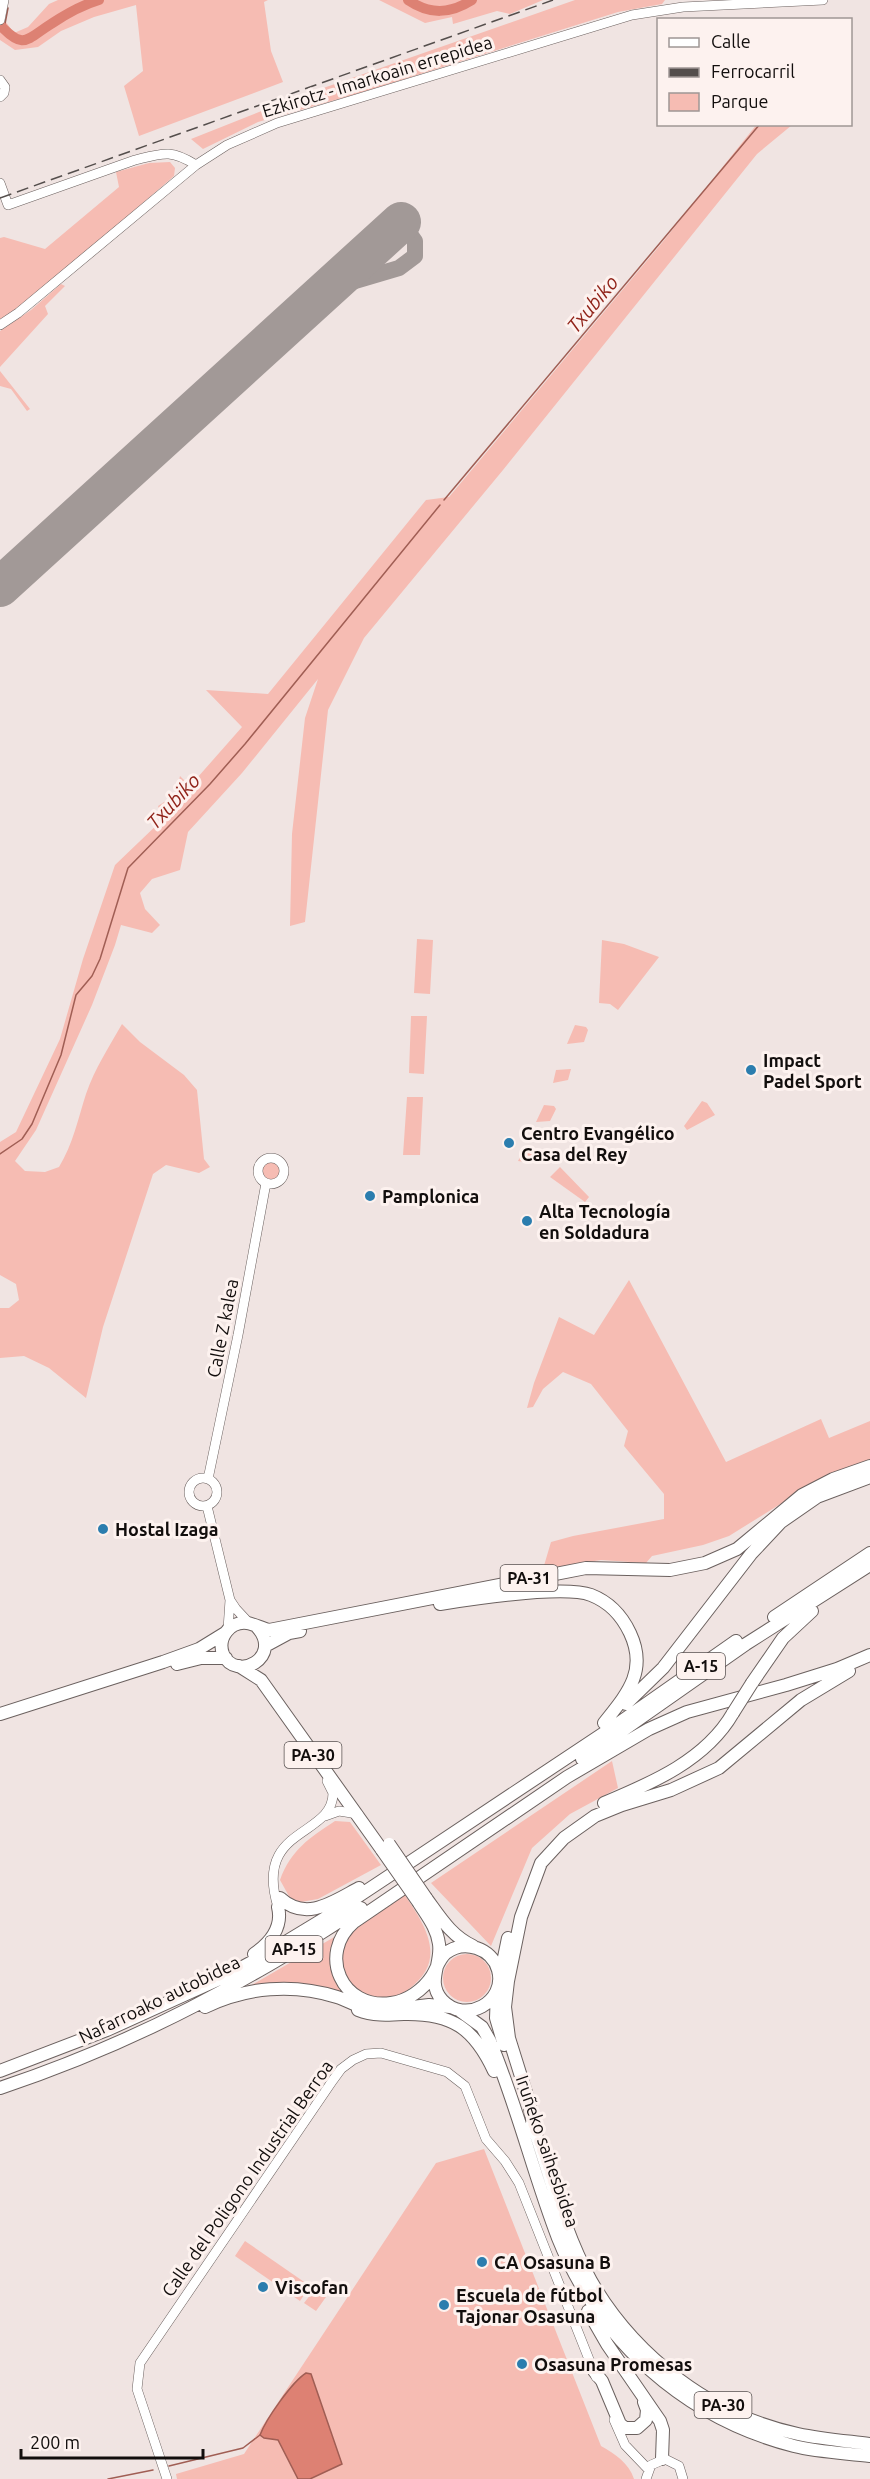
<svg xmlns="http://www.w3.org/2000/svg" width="870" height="2479" font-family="Ubuntu,sans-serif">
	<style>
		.green { fill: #f6bcb3 }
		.water { fill: #dd8173; stroke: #a05e54; stroke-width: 1.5 }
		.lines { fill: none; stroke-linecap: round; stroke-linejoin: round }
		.stream { stroke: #a05e54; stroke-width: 1.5 }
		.river { stroke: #dd8173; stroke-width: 10 }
		.taxiway { stroke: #a29997; stroke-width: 16 }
		.runway { stroke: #a29997; stroke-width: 40 }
		.secondary-casing { stroke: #6b615f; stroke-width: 10 }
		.highway-casing { stroke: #6b615f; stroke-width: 14 }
		.secondary { stroke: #fff; stroke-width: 9 }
		.highway { stroke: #fff; stroke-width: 12 }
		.rail { stroke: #544e4c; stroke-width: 1.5; stroke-dasharray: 12 6; stroke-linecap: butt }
		.highway-bridge-casing { stroke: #6b615f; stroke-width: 14; stroke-linecap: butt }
		.highway-bridge { stroke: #fff; stroke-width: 12 }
		.poi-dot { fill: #2b7dae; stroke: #fdf2ef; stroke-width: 2 }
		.labels { text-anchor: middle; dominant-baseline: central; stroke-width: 6; stroke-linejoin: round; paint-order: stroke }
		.shield { fill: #fdf2ef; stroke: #585251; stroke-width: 1.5 }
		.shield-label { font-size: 16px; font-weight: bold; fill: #120e0d }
		.street-label { font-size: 18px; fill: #120e0d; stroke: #fdf2ef }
		.poi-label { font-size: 18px; font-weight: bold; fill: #120e0d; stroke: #fdf2ef; text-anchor: start }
		.water-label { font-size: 20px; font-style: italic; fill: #902319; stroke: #fdf2ef }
	</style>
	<rect width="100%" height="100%" fill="#f0e4e2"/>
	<path class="green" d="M58 0H268L264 2 271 51 283 82 139 136 124 86 143 71 136 5 94 17 61 31 38 47 15 50 0 40V14L14 33 28 27 49 4Z
		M379 0H543L510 14 497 11 453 24 452 17 425 23Z
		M575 0H665L662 4 618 12 360 93 258 122 203 149 191 139 289 100Z
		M757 124 792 125 757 154 503 470 364 638 328 710 305 922 290 926 292 834 305 718 318 679 242 773 188 832 180 870 152 879 140 893 145 909 160 925 152 933 121 925 115 945 92 1005 36 1130 15 1161 25 1171 45 1172 59 1167C73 1144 78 1119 86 1094 95 1068 109 1047 122 1024L140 1042 184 1075 197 1090 204 1159 210 1167 199 1173 166 1165 153 1174 103 1327 86 1398 49 1368 24 1356 0 1358V1308H9L19 1300 16 1284 0 1275V1142L16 1132 60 1039 83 959 115 865 163 819 158 806 175 795 180 776 190 786 242 727 206 690 268 694 426 500 449 497 661 244Z
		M170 162 175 168 174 176 39 293 0 320V238L4 237 45 249 119 187 116 172 149 163Z
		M61 284 65 286 45 306 48 314 0 367V331L31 310Z
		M0 371 30 409 27 411 11 389 0 386Z
		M417 939 433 940 430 994 414 993Z
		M602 940 624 944 659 957 618 1010 610 1004 599 1003Z
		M411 1016H427L424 1074 409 1073Z
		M575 1025 586 1027 588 1030 584 1042 567 1044Z
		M571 1069 568 1080 553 1083 556 1070Z
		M407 1097H423L420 1155H403Z
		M702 1101 707 1103 715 1115 687 1130 684 1126Z
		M544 1105 554 1106 556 1109 550 1121 536 1122Z
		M524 1149H540L533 1163 518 1161Z
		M261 1171a10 10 0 1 1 20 0a10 10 0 1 1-20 0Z
		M560 1167 589 1197 585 1202 550 1177Z
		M629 1280 726 1462 821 1419 829 1438 870 1421V1462L806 1488 729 1536 703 1545 652 1556 646 1563 601 1560 543 1569 551 1542 573 1536 664 1519V1494L624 1446 628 1431 591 1384 563 1372 543 1389 533 1407 527 1408 534 1383 559 1317 594 1335Z
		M612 1761 618 1788 570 1814 532 1848 491 1946 431 1883Z
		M335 1821 350 1822 381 1865 318 1899 301 1902 290 1898 280 1880C291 1850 309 1838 335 1821Z
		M404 1894C426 1926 448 1960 409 1989 401 1995 386 2001 375 1999 335 1991 334 1950 358 1924 370 1912 390 1904 404 1894Z
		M336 1936 333 1946 345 1993 245 1989Z
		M443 1978a24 24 0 1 1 48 0a24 24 0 1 1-48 0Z
		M484 2149 601 2446C615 2454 629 2463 634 2479H177L176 2474 244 2454 436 2163Z
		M245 2241 310 2286 300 2301 235 2256Z
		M315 2289 326 2297 316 2311 304 2303Z"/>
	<path class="water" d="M306 2373 311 2374 342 2464 310 2479H298L278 2440 264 2438 260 2435C266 2419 292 2382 306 2373Z"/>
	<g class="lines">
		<path class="stream" d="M4 29 8 8
			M444 500 760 124
			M0 1154 22 1139 32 1124 61 1055 76 995 92 976 100 959 128 868 210 784 245 744 440 505
			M169 2466 243 2448 260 2435
			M108 2479 153 2470"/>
		<path class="river" d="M408 0C430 15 450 14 472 0
			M0 25C24 51 27 39 51 24 66 14 82 5 99 0"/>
		<path class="taxiway" d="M328 289 399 268 415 256V241C406 226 389 219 375 234 369 239 368 248 364 256"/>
		<path class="runway" d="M0 587 401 222"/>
		<defs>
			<path id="secondary" d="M0 20 4 0
				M0 80 5 87 4 93 0 97
				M0 183 8 205 135 160C163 153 171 149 196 165
				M0 325 18 313 196 165 227 145 277 123 632 15 683 7 823 0
				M258 1171a13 13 0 1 1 26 0a13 13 0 1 1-26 0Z
				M189 1492a14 14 0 1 1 28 0a14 14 0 1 1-28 0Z
				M208 1479 238 1335 266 1183
				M207 1506 230 1600 236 1609 250 1624
				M228 1629 230 1600
				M325 1816 339 1811 358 1814
				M278 1907C253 1826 333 1838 333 1793L327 1781
				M614 2420 625 2445 648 2469
				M167 2479 137 2389 140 2363 333 2080 341 2069 353 2060 366 2054 381 2053 447 2072 465 2086 486 2139 505 2161 519 2183 596 2377
				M646 2479 651 2465 665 2459 679 2466 683 2479"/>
			<path id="highway" d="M440 1604C472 1599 564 1585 591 1595 609 1602 622 1616 630 1633 648 1671 627 1694 604 1723
				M774 1617 870 1553
				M257 1627C284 1657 236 1683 223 1654 217 1638 230 1621 247 1623 254 1624 261 1628 269 1630L586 1568 670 1570 705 1563 737 1549 802 1495 833 1479 870 1466
				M265 1646 289 1633 300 1631
				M177 1664 201 1658H226
				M239 1666 261 1680 382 1850
				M752 1683 783 1638 812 1611
				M626 1704 663 1668 751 1554 781 1522 817 1497 870 1477
				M0 1714 163 1662 199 1649 225 1633
				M582 1759 746 1644 870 1565
				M604 1803C652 1783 706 1760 733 1713
				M280 1898C306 1922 333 1902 359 1888
				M426 1898C440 1917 451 1936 473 1946
				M419 1903C427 1916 437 1928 439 1944 442 1964 426 1982 442 2000 465 2025 507 2002 498 1970 492 1948 464 1939 446 1953 439 1959 437 1968 432 1976 423 1990 407 2001 391 2003 342 2010 317 1954 354 1922L567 1777 649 1729 687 1712 786 1685 837 1669 870 1655
				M254 1954C270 1943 283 1927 278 1907
				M500 1977 508 1938
				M497 1991 496 2018 504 2045
				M205 2007C246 1987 293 1983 337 1997 347 2000 356 2006 367 2009
				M358 2010C373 2016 388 2015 404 2014 452 2013 474 2028 494 2071
				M387 2010 429 2005 450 2007
				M460 2011 482 2027 490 2041C517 2105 533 2173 558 2238 600 2342 685 2418 794 2446 818 2452 845 2453 870 2456
				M0 2071 107 2030 226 1976 261 1957 327 1917 410 1862 619 1723 736 1641
				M0 2088C87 2059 173 2020 253 1974 290 1954 325 1930 361 1908
				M532 2123C550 2175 564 2232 591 2281 635 2357 712 2416 798 2434 821 2439 846 2441 870 2444
				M534 2130 529 2102 509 2038 505 2007 508 1981 521 1917 541 1863 564 1838 595 1816 622 1805 671 1790 719 1768 801 1700 849 1671
				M588 2311 607 2344 660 2421 663 2430 662 2459
				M594 2371 602 2381 620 2424 625 2428H637L646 2420 647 2410 644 2402"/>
		</defs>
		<use href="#secondary" class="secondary-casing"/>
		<use href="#highway" class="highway-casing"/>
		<use href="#secondary" class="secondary"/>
		<use href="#highway" class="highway"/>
		<path class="rail" d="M0 198 553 0"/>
		<defs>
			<path id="highway-bridge" d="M733 1713 752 1683
				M389 1844 426 1898
				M382 1850 419 1903"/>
		</defs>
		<use href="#highway-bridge" class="highway-bridge-casing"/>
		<use href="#highway-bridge" class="highway-bridge"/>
	</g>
	<g class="poi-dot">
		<circle cx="751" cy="1070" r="6"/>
		<circle cx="509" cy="1143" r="6"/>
		<circle cx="370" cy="1196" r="6"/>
		<circle cx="527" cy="1221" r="6"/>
		<circle cx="103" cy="1529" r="6"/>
		<circle cx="482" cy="2262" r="6"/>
		<circle cx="263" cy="2287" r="6"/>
		<circle cx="444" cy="2305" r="6"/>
		<circle cx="522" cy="2364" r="6"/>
	</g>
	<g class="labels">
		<g class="shield">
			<rect x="500.5" y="1565" width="57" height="26" rx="4.5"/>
			<rect x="677" y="1653" width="48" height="26" rx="4.5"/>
			<rect x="284.5" y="1742" width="57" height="26" rx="4.5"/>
			<rect x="265.5" y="1936" width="57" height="26" rx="4.5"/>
			<rect x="694.5" y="2392" width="57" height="26" rx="4.5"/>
		</g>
		<g class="shield-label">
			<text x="529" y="1578">PA-31</text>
			<text x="701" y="1666">A-15</text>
			<text x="313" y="1755">PA-30</text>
			<text x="294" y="1949">AP-15</text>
			<text x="723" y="2405">PA-30</text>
		</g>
		<g class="street-label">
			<text transform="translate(377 76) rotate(-17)">Ezkirotz - Imarkoain errepidea</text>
			<text transform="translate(222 1328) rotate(-79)">Calle Z kalea</text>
			<text transform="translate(159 1999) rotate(-26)">Nafarroako autobidea</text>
			<text transform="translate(548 2151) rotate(71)">Iruñeko saihesbidea</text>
			<text transform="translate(247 2178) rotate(-55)">Calle del Poligono Industrial Berroa</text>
		</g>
		<g class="poi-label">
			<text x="763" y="1060">Impact<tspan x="763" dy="21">Padel Sport</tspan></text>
			<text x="521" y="1133">Centro Evangélico<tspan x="521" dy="21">Casa del Rey</tspan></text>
			<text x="382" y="1196">Pamplonica</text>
			<text x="539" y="1211">Alta Tecnología<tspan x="539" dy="21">en Soldadura</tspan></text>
			<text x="115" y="1529">Hostal Izaga</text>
			<text x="494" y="2262">CA Osasuna B</text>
			<text x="275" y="2287">Viscofan</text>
			<text x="456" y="2295">Escuela de fútbol<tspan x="456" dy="21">Tajonar Osasuna</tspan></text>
			<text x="534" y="2364">Osasuna Promesas</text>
		</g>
		<g class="water-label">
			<text transform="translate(592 304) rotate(-50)">Txubiko</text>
			<text transform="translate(173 801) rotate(-47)">Txubiko</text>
		</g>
	</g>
	<rect x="657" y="18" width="195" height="108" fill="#fdf2ef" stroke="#9f9795" stroke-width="1.5"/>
	<rect x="669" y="38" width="30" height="9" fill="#ffffff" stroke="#9f9795" stroke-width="1.5"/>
	<text x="711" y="48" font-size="18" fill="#120e0d">Calle</text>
	<rect x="669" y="68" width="30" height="9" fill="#544e4c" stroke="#9f9795" stroke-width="1.5"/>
	<text x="711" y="78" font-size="18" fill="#120e0d">Ferrocarril</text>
	<rect x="669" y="93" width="30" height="18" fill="#f6bcb3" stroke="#9f9795" stroke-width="1.5"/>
	<text x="711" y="108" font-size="18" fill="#120e0d">Parque</text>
	<path d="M21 2449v9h182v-9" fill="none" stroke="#120e0d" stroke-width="3"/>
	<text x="30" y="2449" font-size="18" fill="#120e0d" stroke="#fdf2ef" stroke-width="4.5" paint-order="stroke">200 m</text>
</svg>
